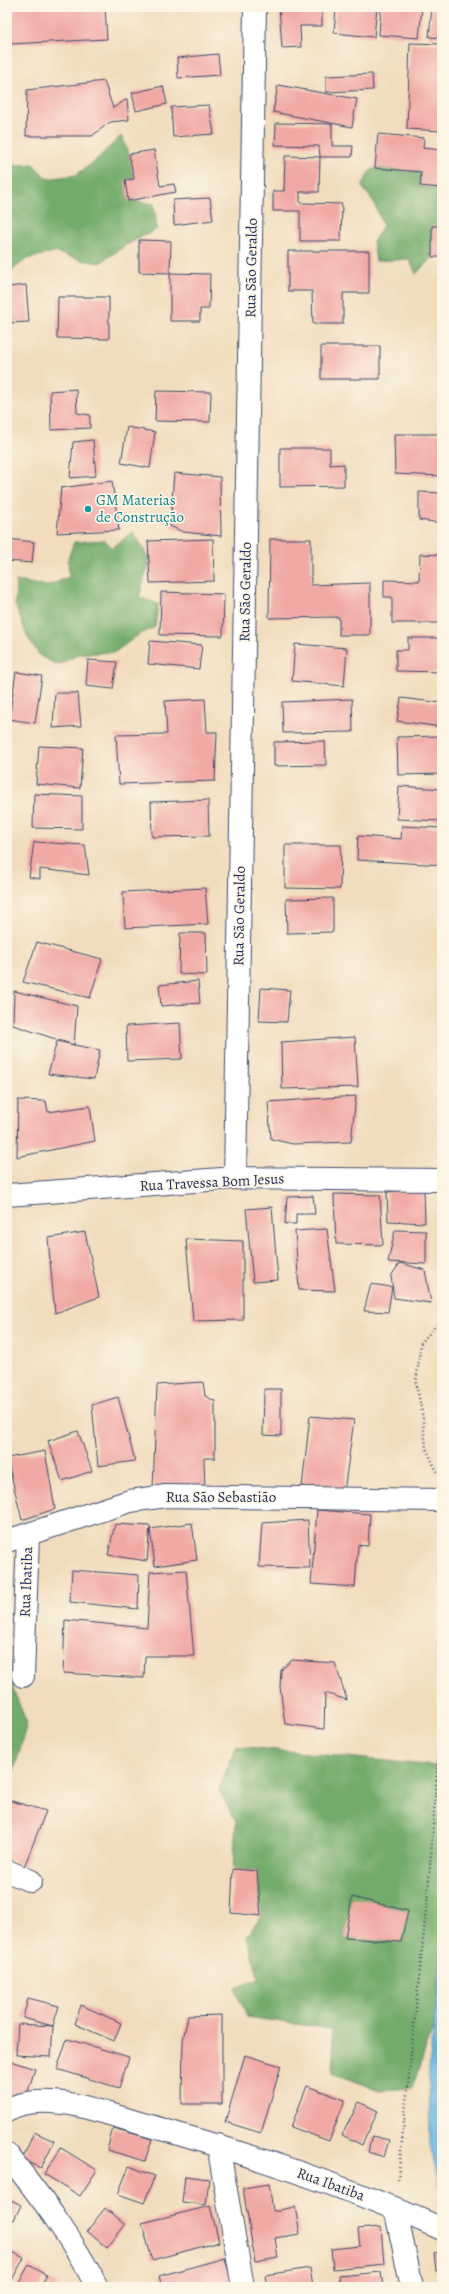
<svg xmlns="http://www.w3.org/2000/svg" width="449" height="2294" font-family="Alegreya,serif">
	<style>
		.forest { fill: #73ab6a; stroke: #476d64 }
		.water { fill: #66b8e1; stroke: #4074a0 }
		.building { fill: #f1a9a5 }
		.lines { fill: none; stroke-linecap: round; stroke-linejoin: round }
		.street-casing { stroke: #3b496c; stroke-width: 24 }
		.secondary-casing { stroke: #3b496c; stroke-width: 24 }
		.path { stroke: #3b496c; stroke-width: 2.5; stroke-dasharray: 1 3; stroke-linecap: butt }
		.street { stroke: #fff; stroke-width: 22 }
		.secondary { stroke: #fff; stroke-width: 22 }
		.culture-dot { fill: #0f9aa8; stroke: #fcf5e5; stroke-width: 1.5 }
		.labels { text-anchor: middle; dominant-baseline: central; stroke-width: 3.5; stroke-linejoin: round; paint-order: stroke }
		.street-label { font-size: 15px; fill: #1b2f5e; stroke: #fcf5e5 }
		.culture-label { font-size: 15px; fill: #0d838f; stroke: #fcf5e5; text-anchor: start }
	</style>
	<rect width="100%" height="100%" fill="#fcf5e5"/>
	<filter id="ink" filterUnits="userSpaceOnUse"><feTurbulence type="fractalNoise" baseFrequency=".025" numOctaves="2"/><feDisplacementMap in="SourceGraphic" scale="8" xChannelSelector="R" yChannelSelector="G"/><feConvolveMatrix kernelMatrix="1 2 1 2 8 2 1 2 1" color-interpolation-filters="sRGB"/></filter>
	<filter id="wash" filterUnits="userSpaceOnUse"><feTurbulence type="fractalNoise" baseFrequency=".012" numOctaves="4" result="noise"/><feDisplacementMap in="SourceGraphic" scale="16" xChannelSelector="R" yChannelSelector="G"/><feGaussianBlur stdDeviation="0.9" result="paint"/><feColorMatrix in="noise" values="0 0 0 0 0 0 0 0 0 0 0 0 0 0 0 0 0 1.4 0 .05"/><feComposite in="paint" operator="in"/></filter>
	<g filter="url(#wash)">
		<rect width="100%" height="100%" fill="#f1ddbd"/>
		<path class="forest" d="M121 136 129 154 134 179 125 180 128 200 154 204 157 229 124 246 100 263 81 260 54 252 27 259 7 274V166L33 164 47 179 76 175 94 162Z
			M375 168 421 172 420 186 442 188V226H433L432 257 416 274 409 259 376 261 373 242 383 226 374 202 362 187 369 172Z
			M133 532 150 560 139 597 158 604 155 627 138 635 115 652 79 654 58 665 40 656 28 638 15 604 16 581 47 586 69 577 68 559 74 542 105 540 112 548Z
			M7 1629 14 1692 27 1723 14 1771 7 1770Z
			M236 1746 436 1766 442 1779V1945L434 2025 412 2088 380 2090 334 2074 332 2029 247 2017 235 1988 259 1979 247 1937 261 1916 257 1871 233 1869 236 1822 219 1790Z"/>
		<path class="water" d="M442 1951V2197L430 2145 429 2069Z"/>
		<g id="blocks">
			<path class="building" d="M8 7H105L107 39 10 44Z
				M279 7H322V26H300L301 47 282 48Z
				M336 7H377L374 37 334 33Z
				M381 7H422L419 38 379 35Z
				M432 7H442V38L429 37Z
				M410 43 442 44V131L407 129Z
				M218 54 220 75 178 78 177 58Z
				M372 74 373 90 326 92V76Z
				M104 81 113 108 127 99 129 120 110 122 92 136H26L27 90Z
				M278 85 357 99 352 127 273 112Z
				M163 86 167 104 136 111 132 93Z
				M209 105 214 134 173 137 171 107Z
				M276 123 332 124V146H353L352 157H320L319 146 275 145Z
				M378 134 424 138 423 148 442 150V188L420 186 421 172 375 168Z
				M154 150 160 186 174 184 176 192 128 201 125 180 134 179 129 154Z
				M285 156 320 157 319 192H300V203L342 204 341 241H300V211H273V191H284Z
				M210 198 213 220 174 225 173 200Z
				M432 226H442V257H432Z
				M139 240 171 241 170 273 210 274 209 309H200V321H170V273L139 272Z
				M288 251H369V293H343V324H313L312 291H288Z
				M26 285 29 322 7 323V287Z
				M58 297H109V339L57 338Z
				M321 346H380V379H321Z
				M76 389 77 413 90 415V428L51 430 50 391Z
				M156 391 211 392 210 422 155 421Z
				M127 427 155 432 150 468 121 463Z
				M394 434H442V476L395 474Z
				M93 440 96 476 70 478 73 442Z
				M280 448H330V465L344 464V486L280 487Z
				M174 473 220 477 221 536 183 532 170 526Z
				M112 481 119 530 57 533 61 488Z
				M419 492 442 493V523L419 520Z
				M7 539 34 542 32 563 7 561Z
				M213 539 214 581 150 583 148 541Z
				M270 539H311V585L370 583V635H339V617L269 618Z
				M420 554 442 555V623H392V597H384V580L419 581Z
				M161 592 224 594 223 636 160 635Z
				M408 638H442V672L396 671V650H408Z
				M150 641 202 645 199 669 148 664Z
				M295 644 347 648 344 686 292 681Z
				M88 660 117 662 113 689 86 686Z
				M16 672 42 676 35 723 9 719Z
				M55 693H78L81 726 53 728Z
				M401 698 442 703V727L397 721Z
				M205 699 207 732H217L215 781 119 784 116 735 167 734 165 701Z
				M352 699 353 732 283 733 282 702Z
				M442 736V774L398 775 397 737Z
				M325 741 326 765 274 766V742Z
				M39 746 83 748 80 788 36 784Z
				M399 786 442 789V821L397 819Z
				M34 794 82 796V829L33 828Z
				M208 800 209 836 152 837 151 802Z
				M402 826 442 828V865L357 860 358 836 401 839Z
				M34 842 85 845 89 875 40 869V879L29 877Z
				M285 845H341L340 889 285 888Z
				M205 888 208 924 125 928 123 892Z
				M333 898V932L287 933 286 899Z
				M180 933H206L207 975 179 974Z
				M37 942 102 959 90 998 23 982Z
				M198 981 200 1003 161 1006 159 985Z
				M261 988 290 990 287 1022 259 1021Z
				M14 991 77 1006 74 1045 100 1050 94 1079 48 1074 57 1041 74 1045 13 1025Z
				M180 1023 182 1059 127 1061 126 1026Z
				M355 1037 358 1087 282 1089 281 1042Z
				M356 1096 351 1142 293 1144 271 1139 268 1102Z
				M18 1100 46 1101 48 1112 90 1106 95 1141 17 1157Z
				M424 1188 425 1223 388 1221 387 1192Z
				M334 1194 380 1195 383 1245 336 1244Z
				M313 1196 315 1214H296V1224H285L287 1197Z
				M272 1207 278 1280 253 1282 246 1209Z
				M327 1229 335 1291 299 1290 295 1231Z
				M395 1230 426 1231V1264L388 1262Z
				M85 1232 99 1297 55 1313 48 1238Z
				M186 1239 243 1241V1320L193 1321Z
				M400 1263 425 1270 431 1303 394 1298 391 1276Z
				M371 1284 392 1287 388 1312 364 1311Z
				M203 1382 205 1396 215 1401V1458H204L205 1491 153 1489 157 1385Z
				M264 1389H281V1436L263 1435Z
				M118 1397 135 1461 98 1466 92 1405Z
				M310 1416 354 1420 344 1492 302 1487Z
				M78 1431 92 1471 62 1481 48 1441Z
				M45 1451 55 1509 22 1520 7 1458Z
				M317 1510 370 1514 368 1546 358 1545 355 1587 311 1584Z
				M308 1520 310 1568 259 1567 262 1523Z
				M192 1523 197 1560 155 1566 150 1529Z
				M115 1524 150 1526 147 1561 108 1555Z
				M72 1570 139 1575 138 1609 70 1602Z
				M186 1570 194 1656H145L144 1678 63 1673 65 1620 147 1628 150 1572Z
				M292 1660 335 1663 347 1700 325 1693 324 1729 285 1724 280 1687 281 1670Z
				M8 1800 46 1811 24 1867 7 1858Z
				M233 1869 257 1871 261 1916 231 1913Z
				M352 1897 408 1911 401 1942 345 1938Z
				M28 1998 59 2006 53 2026 51 2057 16 2055 18 2024 53 2026 23 2018Z
				M81 2005 121 2023 114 2041 75 2024Z
				M222 2015V2104H182L183 2040 188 2016Z
				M67 2039 129 2057 119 2088 57 2069Z
				M245 2055 281 2066 261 2133 225 2122Z
				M7 2060 35 2069 25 2100 7 2094Z
				M307 2086 345 2100 329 2141 291 2127Z
				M359 2102 378 2111 362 2145 342 2135Z
				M113 2128 152 2139 145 2161 107 2150Z
				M34 2132 54 2141 41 2168 22 2160Z
				M372 2136 389 2140 384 2157 368 2152Z
				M61 2148 97 2170 80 2196 44 2174Z
				M129 2166 155 2176 144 2203 118 2194Z
				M185 2176 209 2179 206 2205 182 2202Z
				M269 2184 273 2211 295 2207 300 2234 275 2238 278 2258 255 2262 243 2188Z
				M7 2198 21 2205 14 2220 7 2217Z
				M210 2206 219 2242 152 2260 142 2223Z
				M105 2208 125 2225 107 2248 87 2231Z
				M381 2227 384 2264 333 2269 331 2249 360 2246 358 2229Z
				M7 2249 24 2258 8 2287H7Z
				M442 2252V2271H436L434 2253Z
				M225 2258 233 2287H162L159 2276Z
				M29 2265 47 2275 40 2287H16Z
				M310 2268 313 2287H267L265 2275Z
				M381 2272 383 2287H340L339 2276Z
				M50 2280 59 2287H44Z"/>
		</g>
	</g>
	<g filter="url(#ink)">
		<use href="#blocks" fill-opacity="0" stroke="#3b496c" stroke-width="1"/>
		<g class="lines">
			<defs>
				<path id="street" d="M235 1178 255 7
					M7 1195 235 1178 442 1180
					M7 1541 130 1501 166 1496 442 1500
					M23 1676 28 1536
					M7 1871 31 1881
					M7 2111C21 2100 46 2101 63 2103 90 2106 126 2120 154 2127 252 2155 349 2187 442 2229
					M218 2145 243 2287
					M395 2208 412 2287"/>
				<path id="secondary" d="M7 2154C40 2196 73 2239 97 2287"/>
			</defs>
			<use href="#street" class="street-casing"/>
			<use href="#secondary" class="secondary-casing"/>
			<path class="path" d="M437 1472 426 1448 422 1412 416 1383 421 1343 440 1321 442 1293
				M398 2179 428 1892 442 1704"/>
			<use href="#street" class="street"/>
			<use href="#secondary" class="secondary"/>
		</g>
	</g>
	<circle class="culture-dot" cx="88" cy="509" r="4"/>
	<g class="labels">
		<g class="street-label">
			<text transform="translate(251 268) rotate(-89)">Rua São Geraldo</text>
			<text transform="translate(245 592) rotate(-89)">Rua São Geraldo</text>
			<text transform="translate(239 916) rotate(-89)">Rua São Geraldo</text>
			<text transform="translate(212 1182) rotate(-3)">Rua Travessa Bom Jesus</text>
			<text x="221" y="1497">Rua São Sebastião</text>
			<text transform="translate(26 1582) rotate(-88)">Rua Ibatiba</text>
			<text transform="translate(331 2184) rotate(20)">Rua Ibatiba</text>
		</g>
		<g class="culture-label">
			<text x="96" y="500">GM Materias<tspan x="96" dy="17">de Construção</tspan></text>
		</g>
	</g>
	<rect width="449" height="2294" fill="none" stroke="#fcf5e5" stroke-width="24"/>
</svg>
